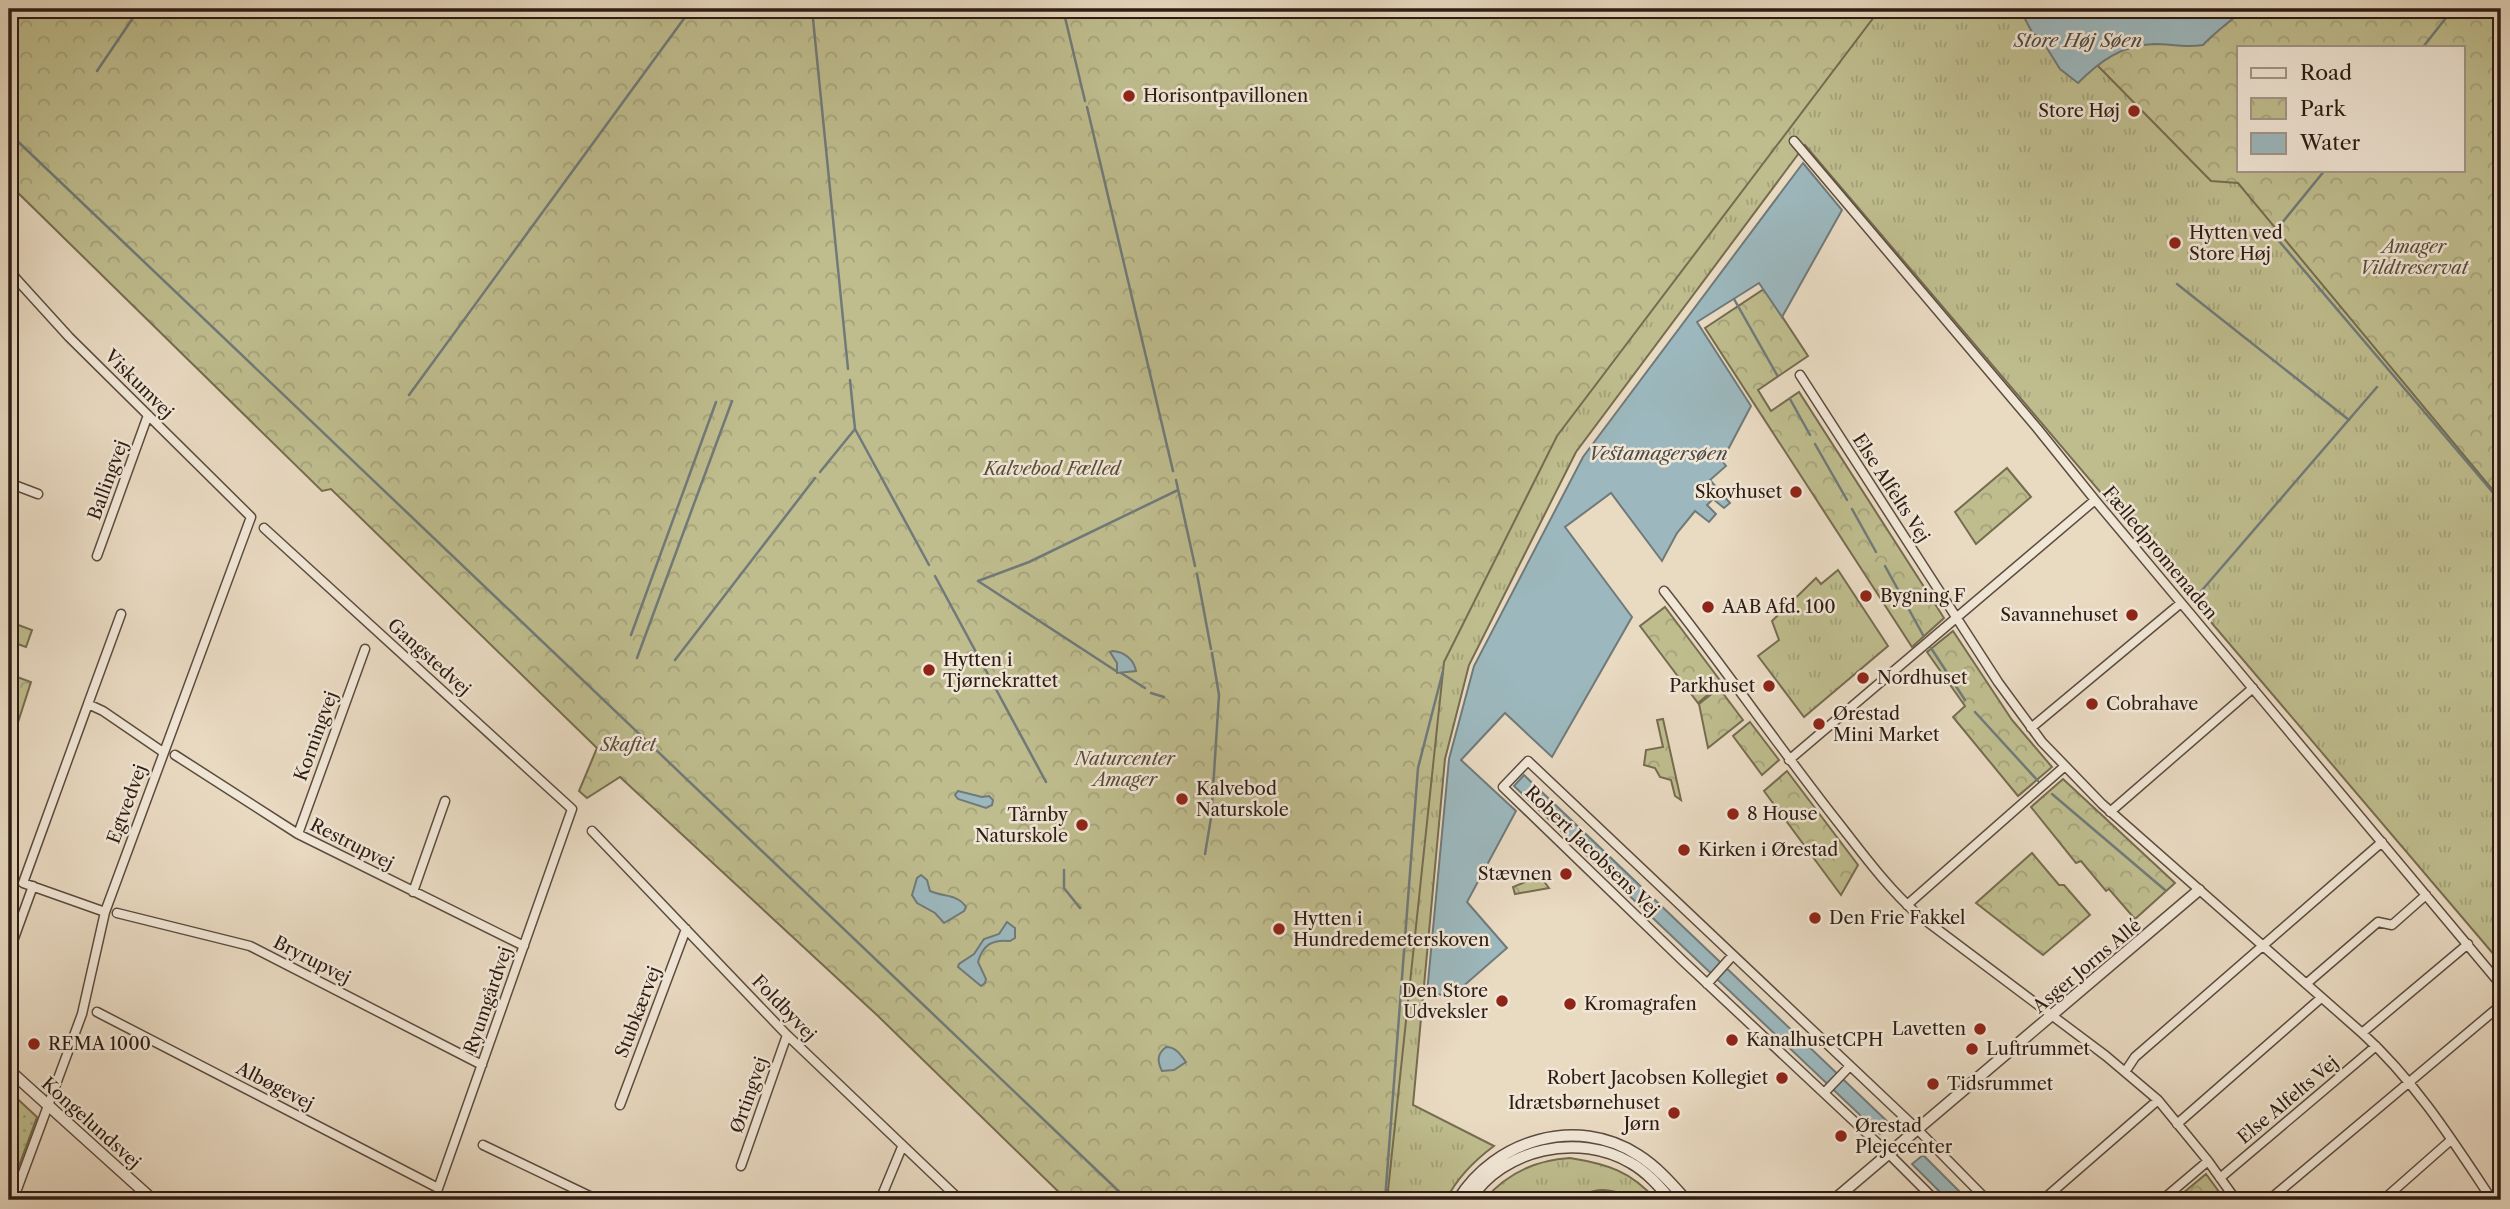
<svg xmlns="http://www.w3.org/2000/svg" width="2510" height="1209" font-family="'Libre Caslon Text',serif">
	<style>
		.grass { fill: url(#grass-tufts); stroke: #766c50; stroke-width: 2; fill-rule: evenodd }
		.park { fill: url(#park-crowns); stroke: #766c50; stroke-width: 2; fill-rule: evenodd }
		.garden { fill: url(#garden-dots); stroke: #766c50; stroke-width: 2 }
		.water { fill: #9cb8be; stroke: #707a7a; stroke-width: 2 }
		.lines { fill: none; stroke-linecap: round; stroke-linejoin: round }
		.stream { stroke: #707a7a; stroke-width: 2.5 }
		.minor-casing { stroke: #5c4c3f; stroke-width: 11 }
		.tertiary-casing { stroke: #5c4c3f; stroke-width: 13 }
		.minor { stroke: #f1e7d7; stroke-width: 8 }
		.tertiary { stroke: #f1e7d7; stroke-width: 10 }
		.poi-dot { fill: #8f2418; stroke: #f1e7d7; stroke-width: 2.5 }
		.labels { text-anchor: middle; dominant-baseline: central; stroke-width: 5; stroke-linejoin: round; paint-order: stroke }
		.poi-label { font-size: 18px; fill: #2d1c13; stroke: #f1e7d7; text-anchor: start }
		.park-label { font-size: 18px; font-style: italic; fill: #594c38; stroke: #f1e7d7 }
		.street-label { font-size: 18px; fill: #2d1c13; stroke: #f1e7d7 }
		.water-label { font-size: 19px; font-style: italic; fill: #4e4b46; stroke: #f1e7d7 }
	</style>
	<defs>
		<pattern id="grass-tufts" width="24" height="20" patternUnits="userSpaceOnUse" patternTransform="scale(1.75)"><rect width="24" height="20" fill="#bfbd8e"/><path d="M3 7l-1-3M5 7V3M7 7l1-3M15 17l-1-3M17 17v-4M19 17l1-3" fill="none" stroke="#a4a27a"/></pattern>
		<pattern id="park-crowns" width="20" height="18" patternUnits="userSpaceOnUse" patternTransform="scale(1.75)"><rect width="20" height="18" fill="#bfbd8e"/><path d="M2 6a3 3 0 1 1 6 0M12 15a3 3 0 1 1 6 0" fill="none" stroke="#a4a27a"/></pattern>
		<pattern id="garden-dots" width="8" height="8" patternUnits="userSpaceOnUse" patternTransform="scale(1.75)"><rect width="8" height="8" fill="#bfbd8e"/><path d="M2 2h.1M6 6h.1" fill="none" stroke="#a4a27a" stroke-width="1.8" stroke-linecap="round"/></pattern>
	</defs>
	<rect width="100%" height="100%" fill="#e9dac2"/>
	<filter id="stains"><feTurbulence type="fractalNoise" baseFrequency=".00286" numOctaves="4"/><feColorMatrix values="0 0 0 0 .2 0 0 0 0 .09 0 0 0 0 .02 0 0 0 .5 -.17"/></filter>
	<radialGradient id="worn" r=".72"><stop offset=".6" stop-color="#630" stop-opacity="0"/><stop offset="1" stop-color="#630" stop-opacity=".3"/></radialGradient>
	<path class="grass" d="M9 9H2501V963L1805 145 1576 452 1469 665 1445 759 1413 1105 1494 1146C1475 1160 1457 1178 1446 1200H1152ZM2239 47H2463V170H2239Z
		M1838 570 1888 646 1804 717 1758 656 1779 640 1772 621 1816 578 1821 584Z
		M1570 1158C1607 1164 1631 1171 1656 1200 1635 1200 1623 1191 1603 1190 1588 1190 1575 1199 1561 1200 1536 1203 1509 1200 1484 1200 1507 1173 1536 1160 1570 1158Z"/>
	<path class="park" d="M9 9H1880L1557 436 1444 662 1387 1200H1067L878 1016 620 777 587 798 579 791 597 748 331 489 322 491 9 184Z
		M2042 9H2501V500L2238 183 2211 181ZM2239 47H2463V170H2239Z
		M1764 289 1808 356 1758 390 1771 411 1799 392 1944 618 1912 647 1705 328Z
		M2007 468 2031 497 1976 544 1955 512Z
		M1665 607 1722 683 1698 703 1640 626Z
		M13 623 32 630 26 647 9 641Z
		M1953 631 2012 720 2052 767 2018 796 1953 717 1965 706 1927 652Z
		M9 674 31 682 9 750Z
		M1719 688 1743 720 1708 748 1699 704Z
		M1663 719 1681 800 1675 796 1671 780 1660 777 1655 768 1644 765 1646 750 1663 747 1657 720Z
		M1750 722 1779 760 1762 775 1733 736Z
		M1787 771 1858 865 1841 895 1764 791Z
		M2063 779 2175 883 2135 919 2109 889 2106 891 2081 861 2076 863 2031 807Z
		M2032 853 2059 885H2064L2090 915 2043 955 1976 903Z
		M1540 876 1549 888 1515 894 1513 887Z
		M2206 1174 2225 1200H2179L2177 1198Z"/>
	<path class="garden" d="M9 1091 37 1117 9 1193Z"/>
	<path class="water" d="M2015 9H2244C2230 22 2216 31 2203 45 2183 48 2172 44 2154 44 2122 45 2100 61 2078 83L2060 69 2040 37 2033 34 2024 17 2018 16Z
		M1803 163 1842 210 1782 317 1759 283 1697 322 1751 406 1722 461 1726 466 1710 480 1730 503 1724 508 1713 499 1707 505 1716 514 1709 522 1695 511 1677 533 1662 561 1611 493 1565 527 1632 617 1552 757 1505 713 1461 760 1516 811 1467 902 1507 948 1452 996 1427 993 1449 759 1474 666 1583 457Z
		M1113 651C1125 652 1134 660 1136 671L1117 673V663L1110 652Z
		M1524 775 1891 1125 1880 1134 1514 786Z
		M958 791 982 797 989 796 993 800 992 805 986 808 958 799 955 795Z
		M921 875 927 880 930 891C943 897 958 894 966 907L964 911 944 923 935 913 917 903 912 895 917 878Z
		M1007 922 1015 928V938L1010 941C992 939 983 945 978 962L986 979 985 983 981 986 958 967 959 964 974 954 984 939 999 934Z
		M1166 1047C1176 1047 1180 1054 1186 1062L1174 1070 1162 1071C1157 1061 1157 1054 1166 1047Z
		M1923 1155 1968 1200H1948L1912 1164Z"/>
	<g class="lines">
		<path class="stream" d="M812 9 848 369
			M1063 9 1085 101
			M2423 47 2453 9
			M97 71 139 9
			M1087 107 1173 471
			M9 133 1128 1200
			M2325 170 2273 234 2501 502
			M2177 284 2349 420
			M1734 299 1777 375
			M850 380 855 429 929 565
			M409 395 691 9
			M1790 399 1810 435
			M1815 444 1847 500
			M820 472 855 429
			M1176 480 1195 566
			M1852 509 1876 552
			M1885 566 1923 635
			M1197 574 1211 649
			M935 576 1046 782
			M978 581 1029 562 1178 490
			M978 581 1116 671
			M2197 596 2377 387
			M631 635 716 402
			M1931 648 1965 700
			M637 658 732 401
			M675 660 815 478
			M1121 673 1145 688
			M1151 693 1164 697
			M1975 712 2038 781
			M2052 794 2165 890
			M1212 805 1219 695 1212 653
			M1205 854 1211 818
			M1064 870V888L1080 908
			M2497 967 2501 963
			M1385 1200 1418 768 1443 671"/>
		<defs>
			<path id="minor" d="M1794 141 2037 428 2095 500 2501 985
				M9 271 69 337 251 517 105 912 82 1014 13 1200
				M9 295 15 277
				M1800 375 1998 682 2042 742 2102 804 2362 1033C2415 1081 2453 1141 2492 1200
				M9 483 38 494
				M264 528 572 809 434 1200
				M97 556 148 415
				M1664 591C1724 667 1778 746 1837 821 1863 854 1886 886 1917 914L2106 1056 2158 1100 2208 1161 2236 1200
				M88 704 121 614
				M2031 728 2181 603
				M175 755 298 834 524 946
				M1789 760 2095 500
				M2110 812 2253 688
				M592 831 787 1035 960 1200
				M298 834 365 649
				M413 892 445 801
				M1907 905 2065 766
				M105 912 23 883 88 704 103 711 163 752
				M117 913 250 946 482 1065
				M9 952 33 886
				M1707 984 1733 955
				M2306 984 2378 922 2392 925 2426 895
				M97 1012 438 1188
				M2362 1033 2468 944
				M2125 1072 2135 1057 2382 842
				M1824 1093 1850 1066
				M620 1105 686 929
				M2177 1124 2321 998
				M483 1145 598 1200
				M741 1166 787 1035
				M2220 1178 2376 1046
				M880 1200 902 1147
				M1935 1200 1889 1154 1683 961 1503 787 1528 761 1918 1130 1987 1200
				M2043 1200 2158 1100
				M2162 1200 2208 1161
				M2269 1200 2501 1005
				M2383 1200 2451 1140"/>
			<path id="tertiary" d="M9 1070 153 1200
				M1458 1200C1495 1140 1577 1115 1638 1155 1657 1167 1671 1183 1686 1200
				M1470 1200C1503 1148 1579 1132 1631 1163 1647 1172 1659 1186 1671 1200
				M1834 1200 2199 890"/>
		</defs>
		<use href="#minor" class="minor-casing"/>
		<use href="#tertiary" class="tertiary-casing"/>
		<use href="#minor" class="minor"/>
		<use href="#tertiary" class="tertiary"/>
	</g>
	<g class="poi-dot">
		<circle cx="1129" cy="96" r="7"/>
		<circle cx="2134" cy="111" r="7"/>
		<circle cx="2175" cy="243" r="7"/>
		<circle cx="1796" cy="492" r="7"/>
		<circle cx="1866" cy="596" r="7"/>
		<circle cx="1708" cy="607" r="7"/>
		<circle cx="2132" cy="615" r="7"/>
		<circle cx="929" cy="670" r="7"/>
		<circle cx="1863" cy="678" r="7"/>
		<circle cx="1769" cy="686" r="7"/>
		<circle cx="2092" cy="704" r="7"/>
		<circle cx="1819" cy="724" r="7"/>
		<circle cx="1182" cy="799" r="7"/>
		<circle cx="1733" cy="814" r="7"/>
		<circle cx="1082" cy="825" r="7"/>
		<circle cx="1684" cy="850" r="7"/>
		<circle cx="1566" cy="874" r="7"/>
		<circle cx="1815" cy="918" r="7"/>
		<circle cx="1279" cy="929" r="7"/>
		<circle cx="1502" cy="1001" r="7"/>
		<circle cx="1570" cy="1004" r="7"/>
		<circle cx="1980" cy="1029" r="7"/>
		<circle cx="1732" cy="1040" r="7"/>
		<circle cx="34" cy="1044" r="7"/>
		<circle cx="1972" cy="1049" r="7"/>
		<circle cx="1782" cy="1078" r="7"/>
		<circle cx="1933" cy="1084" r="7"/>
		<circle cx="1674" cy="1113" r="7"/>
		<circle cx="1841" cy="1136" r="7"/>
	</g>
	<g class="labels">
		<g class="poi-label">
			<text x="1143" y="96">Horisontpavillonen</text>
			<text x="2120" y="111" text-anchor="end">Store Høj</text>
			<text x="2189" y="233">Hytten ved<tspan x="2189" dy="21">Store Høj</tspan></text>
			<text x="1782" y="492" text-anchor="end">Skovhuset</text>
			<text x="1880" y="596">Bygning F</text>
			<text x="1722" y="607">AAB Afd. 100</text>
			<text x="2118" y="615" text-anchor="end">Savannehuset</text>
			<text x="943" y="660">Hytten i<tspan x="943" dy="21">Tjørnekrattet</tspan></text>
			<text x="1877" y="678">Nordhuset</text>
			<text x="1755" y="686" text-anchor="end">Parkhuset</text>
			<text x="2106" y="704">Cobrahave</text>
			<text x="1833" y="714">Ørestad<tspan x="1833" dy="21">Mini Market</tspan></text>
			<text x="1196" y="789">Kalvebod<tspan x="1196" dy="21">Naturskole</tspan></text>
			<text x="1747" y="814">8 House</text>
			<text x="1068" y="815" text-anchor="end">Tårnby<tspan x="1068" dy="21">Naturskole</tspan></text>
			<text x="1698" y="850">Kirken i Ørestad</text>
			<text x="1552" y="874" text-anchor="end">Stævnen</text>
			<text x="1829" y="918">Den Frie Fakkel</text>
			<text x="1293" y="919">Hytten i<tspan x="1293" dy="21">Hundredemeterskoven</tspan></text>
			<text x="1488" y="991" text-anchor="end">Den Store<tspan x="1488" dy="21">Udveksler</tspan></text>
			<text x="1584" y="1004">Kromagrafen</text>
			<text x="1966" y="1029" text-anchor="end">Lavetten</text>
			<text x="1746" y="1040">KanalhusetCPH</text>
			<text x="48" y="1044">REMA 1000</text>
			<text x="1986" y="1049">Luftrummet</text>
			<text x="1768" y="1078" text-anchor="end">Robert Jacobsen Kollegiet</text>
			<text x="1947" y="1084">Tidsrummet</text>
			<text x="1660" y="1103" text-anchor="end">Idrætsbørnehuset<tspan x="1660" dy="21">Jørn</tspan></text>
			<text x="1855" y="1126">Ørestad<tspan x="1855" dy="21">Plejecenter</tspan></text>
		</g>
		<g class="park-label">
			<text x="2414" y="247">Amager<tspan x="2414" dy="21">Vildtreservat</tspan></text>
			<text x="1052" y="469">Kalvebod Fælled</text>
			<text x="628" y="745">Skaftet</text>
			<text x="1125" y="759">Naturcenter<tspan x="1125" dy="21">Amager</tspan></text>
		</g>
		<g class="street-label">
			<text transform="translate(139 384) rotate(45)">Viskumvej</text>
			<text transform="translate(108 480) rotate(-70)">Ballingvej</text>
			<text transform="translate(1891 488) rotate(57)">Else Alfelts Vej</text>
			<text transform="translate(2160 553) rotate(50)">Fælledpromenaden</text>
			<text transform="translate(429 657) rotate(42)">Gangstedvej</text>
			<text transform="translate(316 736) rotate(-70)">Korningvej</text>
			<text transform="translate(127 804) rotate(-70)">Egtvedvej</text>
			<text transform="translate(352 844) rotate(27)">Restrupvej</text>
			<text transform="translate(1592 851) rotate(44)">Robert Jacobsens Vej</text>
			<text transform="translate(312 960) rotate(27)">Bryrupvej</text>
			<text transform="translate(2087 966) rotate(-40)">Asger Jorns Allé</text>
			<text transform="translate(488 1000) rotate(-71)">Ryumgårdvej</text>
			<text transform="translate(784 1008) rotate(46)">Foldbyvej</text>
			<text transform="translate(638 1012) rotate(-69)">Stubkærvej</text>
			<text transform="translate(275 1086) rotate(27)">Albøgevej</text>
			<text transform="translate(749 1095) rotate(-71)">Ørtingvej</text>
			<text transform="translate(2288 1100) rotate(-40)">Else Alfelts Vej</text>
			<text transform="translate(91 1123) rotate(42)">Kongelundsvej</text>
		</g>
		<g class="water-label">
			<text x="2078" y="40">Store Høj Søen</text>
			<text x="1658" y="453">Vestamagersøen</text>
		</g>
	</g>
	<rect width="2510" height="1209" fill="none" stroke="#e9dac2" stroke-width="35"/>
	<rect x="10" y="10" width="2489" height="1188" fill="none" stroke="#2d1c13" stroke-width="3.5"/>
	<rect x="18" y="18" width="2475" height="1174" fill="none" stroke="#2d1c13" stroke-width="2"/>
	<rect x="2237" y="46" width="228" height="126" fill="#f1e7d7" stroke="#a39689" stroke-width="2"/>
	<rect x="2251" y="68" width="35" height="10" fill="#f1e7d7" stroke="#a39689" stroke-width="2"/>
	<text x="2300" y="80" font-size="21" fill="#2d1c13">Road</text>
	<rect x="2251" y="98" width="35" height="21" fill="url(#park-crowns)" stroke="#a39689" stroke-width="2"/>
	<text x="2300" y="116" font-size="21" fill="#2d1c13">Park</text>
	<rect x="2251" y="133" width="35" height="21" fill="#9cb8be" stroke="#a39689" stroke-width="2"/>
	<text x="2300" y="150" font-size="21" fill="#2d1c13">Water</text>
	<rect width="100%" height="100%" filter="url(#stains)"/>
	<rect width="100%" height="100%" fill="url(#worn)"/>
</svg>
